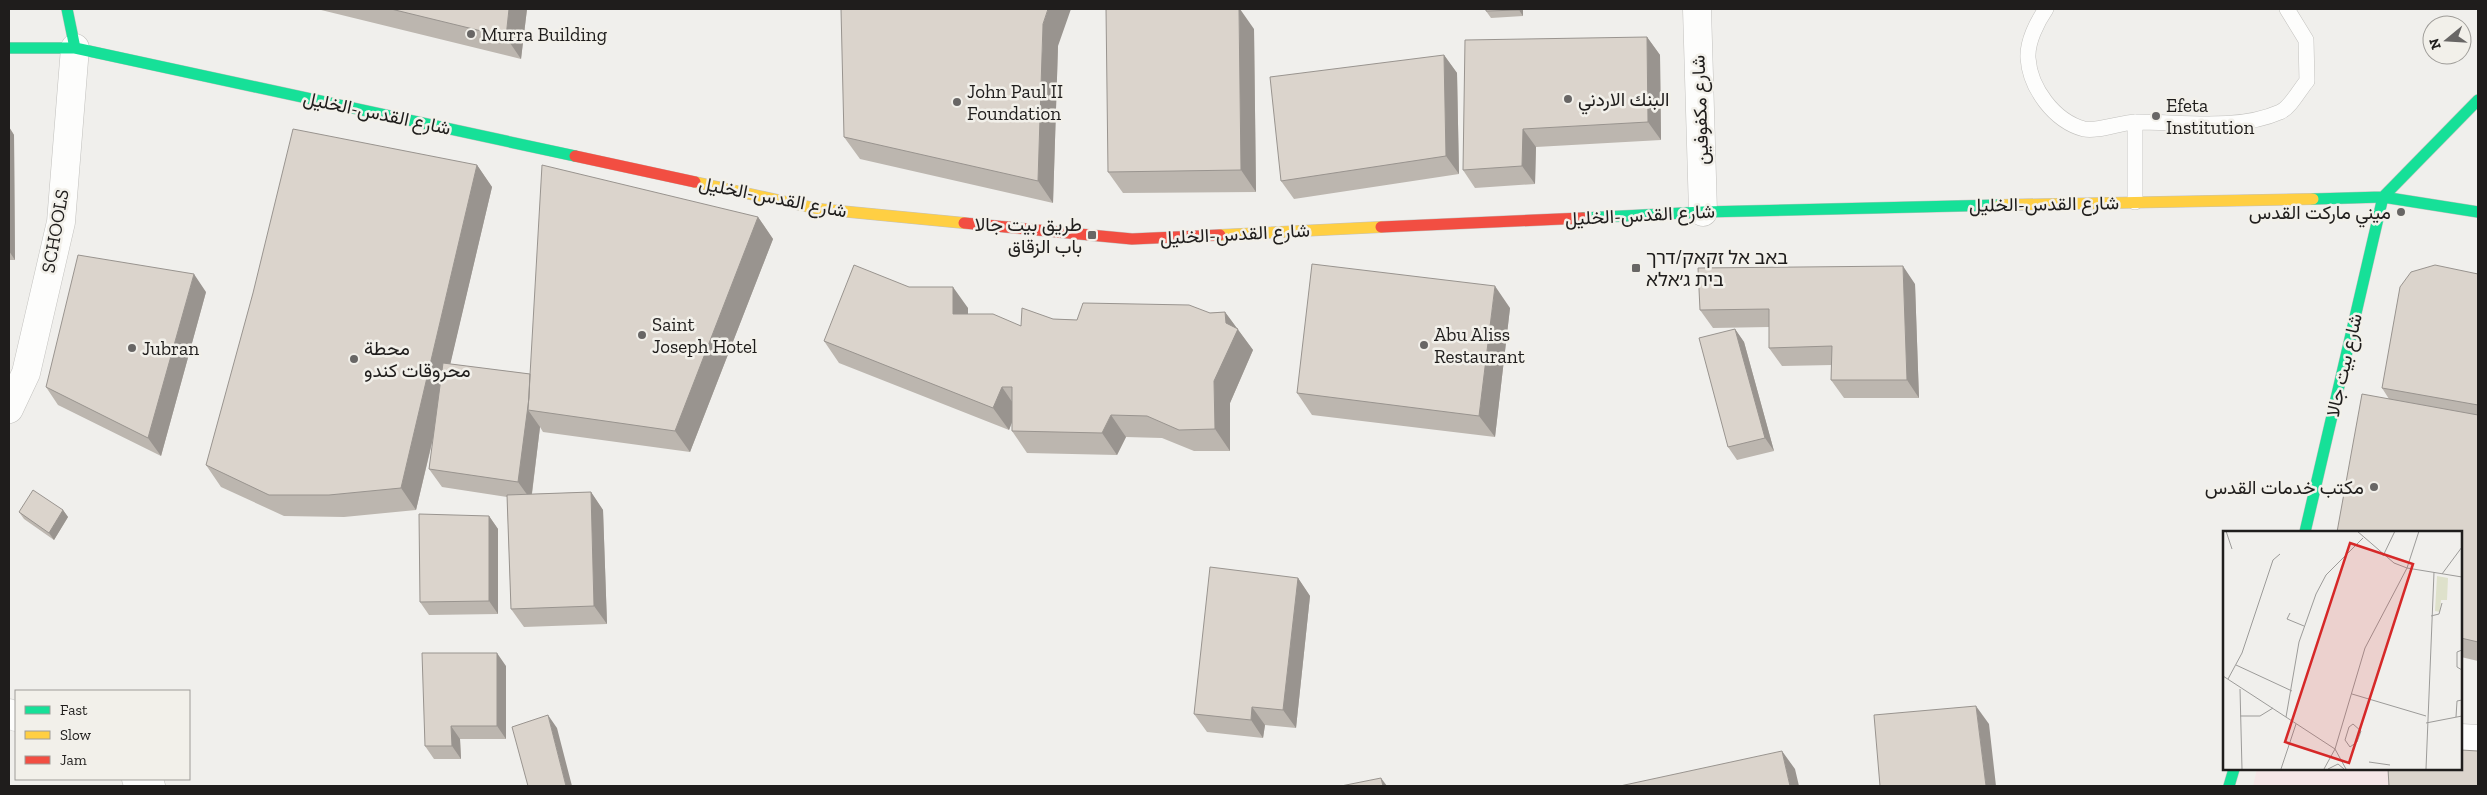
<svg xmlns="http://www.w3.org/2000/svg" width="2487" height="795" font-family="'Zilla Slab',Vazirmatn,'Noto Sans Hebrew',serif">
	<style>
		.medical { fill: #f5e6e7 }
		.lines { fill: none; stroke-linecap: round; stroke-linejoin: round }
		.lane-casing { stroke: #c2c1be; stroke-width: 16 }
		.street-casing { stroke: #c2c1be; stroke-width: 29 }
		.fast-casing { stroke: #c2c1be; stroke-width: 12 }
		.slow-casing { stroke: #c2c1be; stroke-width: 12 }
		.jam-casing { stroke: #c2c1be; stroke-width: 12 }
		.lane { stroke: #fdfdfc; stroke-width: 15 }
		.street { stroke: #fdfdfc; stroke-width: 28 }
		.fast { stroke: #16e098; stroke-width: 11 }
		.slow { stroke: #ffcf43; stroke-width: 11 }
		.jam { stroke: #f24e42; stroke-width: 11 }
		.wall { fill: #bcb6af }
		.shaded-wall { fill: #99948f }
		.building { fill: #dbd4cc; stroke: #99948f }
		.poi-dot { fill: #686665; stroke: #f2f0ea; stroke-width: 2 }
		.labels { text-anchor: middle; dominant-baseline: central; stroke-width: 5; stroke-linejoin: round; paint-order: stroke }
		.poi-label { font-size: 19px; fill: #1f1d1c; stroke: #f2f0ea; text-anchor: start }
		.street-label { font-size: 19px; fill: #1f1d1c; stroke: #f2f0ea }
		.inset-road { fill: none; stroke: #9c9b99; stroke-width: 1 }
		.view { fill: #d62828; fill-opacity: 0.15; stroke: #d62828; stroke-width: 2.5 }
		.inset-edge { fill: none; stroke: #1f1d1c; stroke-width: 2.5 }
	</style>
	<rect width="100%" height="100%" fill="#f0efec"/>
	<path class="medical" d="M2257 769H2461L2478 786H2253Z"/>
	<g class="lines">
		<defs>
			<path id="lane" d="M2046 9C2037 22 2027 42 2028 58 2030 88 2054 121 2084 129 2097 132 2122 122 2136 122 2182 122 2237 131 2280 112 2290 108 2300 89 2307 81L2306 40 2287 9
				M2135 202V122"/>
			<path id="street" d="M1697 9 1703 212
				M9 409 26 373 61 222 75 48
				M9 713 16 717
				M2461 738 2478 739
				M136 779 151 786"/>
			<path id="fast" d="M67 9 75 48
				M9 48H75L575 156
				M2383 197 2478 100
				M2313 199 2383 197 2478 212
				M1583 218 1703 212 2000 205
				M2305 532 2383 197
				M2229 786 2234 769"/>
			<path id="slow" d="M695 182 819 209 964 223
				M2000 205 2313 199
				M1220 235 1381 227"/>
			<path id="jam" d="M575 156 695 182
				M964 223 1132 239 1220 235
				M1381 227 1583 218"/>
		</defs>
		<use href="#lane" class="lane-casing"/>
		<use href="#street" class="street-casing"/>
		<use href="#fast" class="fast-casing"/>
		<use href="#slow" class="slow-casing"/>
		<use href="#jam" class="jam-casing"/>
		<use href="#lane" class="lane"/>
		<use href="#street" class="street"/>
		<use href="#fast" class="fast"/>
		<use href="#slow" class="slow"/>
		<use href="#jam" class="jam"/>
	</g>
	<path class="wall" d="M317 9H527L521 59Z
		M1523 9V16L1491 18 1486 11Z
		M1254 29 1256 192 1123 193 1108 172Z
		M1647 37 1660 55 1661 140 1536 147 1535 184 1475 188 1463 170Z
		M1058 46 1053 203 860 159 844 137Z
		M1444 55 1457 73 1459 174 1294 199 1281 181Z
		M9 127 14 135 15 260H9Z
		M477 165 492 187 450 364 530 374 758 217 773 239 690 452 543 432 540 427 532 494 591 492 603 510 607 624 524 627 511 609 507 497 442 487 429 469 434 435 416 510 344 517 284 516 221 487 206 465Z
		M2478 274V661L2461 657V532L2389 399 2382 388Z
		M1915 284 1919 398H1844L1831 380 1832 365 1782 366 1769 348V327L1713 328 1700 310Z
		M909 287 968 308V314L1021 326 1053 319 1077 320 1225 312 1253 350 1230 403V451H1194L1162 438 1126 437 1117 455 1027 453 1012 431V422L1009 430 839 363 824 341Z
		M206 292 161 456 58 405 46 387Z
		M1510 308 1495 437 1312 415 1297 393Z
		M1735 329 1744 342 1774 451 1737 460 1728 447Z
		M63 510 68 517 54 540 24 519 19 512Z
		M489 516 498 529V614L429 615 420 602Z
		M1298 578 1310 596 1296 728 1265 725 1263 738 1207 732 1194 714Z
		M506 666V739H460L461 759H434L425 746Z"/>
	<path class="shaded-wall" d="M509 9H527L521 59 506 37Z
		M1048 9H1071L1058 46 1053 203 1038 181 1043 24Z
		M1239 9H1240L1254 29 1256 192 1241 170Z
		M1519 9H1523V16L1519 10Z
		M1647 37 1660 55 1661 140 1648 122Z
		M1444 55 1457 73 1459 174 1446 156Z
		M9 127 14 135 15 260 9 251Z
		M1523 129 1536 147 1535 184 1522 166Z
		M477 165 492 187 416 510 401 488Z
		M758 217 773 239 690 452 675 431Z
		M1903 266 1915 284 1919 398 1907 380Z
		M194 274 206 292 161 456 148 438Z
		M1495 286 1510 308 1495 437 1479 416Z
		M953 287 968 308V335L953 314Z
		M1225 312 1253 350 1230 403V451L1215 429 1214 381 1226 323Z
		M1735 329 1744 342 1774 451 1765 438Z
		M531 374 528 410 540 427 531 500 518 482Z
		M1002 387 1017 409 1009 430 993 408Z
		M1111 415 1126 437 1117 455 1102 433Z
		M591 492 603 510 607 624 594 606Z
		M63 510 68 517 54 540 49 533Z
		M489 516 498 529V614L489 601Z
		M1298 578 1310 596 1296 728 1283 710Z
		M497 653 506 666V739L497 726Z
		M1976 706 1989 724 1996 786H1986Z
		M1252 707 1265 725 1263 738 1251 720Z
		M548 715 557 728 572 786H566Z
		M451 726 460 739 461 759 452 746Z
		M1782 751 1795 769 1799 786H1790Z
		M1381 778 1387 786H1383Z"/>
	<path class="building" d="M391 9H509L506 37Z
		M841 9H1048L1043 24 1038 181 844 137Z
		M1106 9H1239L1241 170 1108 172Z
		M1486 9H1519V10L1486 11Z
		M1647 37 1648 122 1523 129 1522 166 1463 170 1465 40Z
		M1444 55 1446 156 1281 181 1270 77Z
		M293 129 477 165 401 488 329 495H269L206 465 253 293Z
		M542 165 758 217 675 431 528 410Z
		M78 255 194 274 148 438 46 387Z
		M1312 264 1495 286 1479 416 1297 393Z
		M854 265 909 287H953V314H993L1021 326 1022 308 1053 319 1077 320 1083 303 1189 305 1210 313 1225 312 1226 323 1238 329 1214 381 1215 429 1179 430 1147 416 1111 415 1102 433 1012 431V387H1002L993 408 824 341Z
		M2435 265 2478 274V405L2382 388 2400 287 2411 272Z
		M1903 266 1907 380H1831L1832 346 1769 348V309L1700 310 1698 268Z
		M1735 329 1765 438 1728 447 1699 338Z
		M443 363 530 374 529 398 518 482 429 469Z
		M2362 394 2478 415V642L2461 638V532H2337Z
		M33 490 63 510 49 533 19 512Z
		M591 492 594 606 511 609 507 495Z
		M419 514 489 516V601L420 602Z
		M1210 567 1298 578 1283 710 1252 707 1251 720 1194 714Z
		M422 653H497V726H451L452 746H425Z
		M1976 706 1986 786H1880L1874 715Z
		M548 715 566 786H528L512 727Z
		M2461 750 2478 751V786H2389L2388 769H2461Z
		M1782 751 1790 786H1620Z
		M1381 778 1383 786H1341Z"/>
	<g class="poi-dot">
		<circle cx="471" cy="34" r="5"/>
		<circle cx="1568" cy="99" r="5"/>
		<circle cx="957" cy="102" r="5"/>
		<circle cx="2156" cy="116" r="5"/>
		<circle cx="2401" cy="212" r="5"/>
		<rect x="1087" y="230" width="10" height="10" rx="2.5"/>
		<rect x="1631" y="263" width="10" height="10" rx="2.5"/>
		<circle cx="642" cy="335" r="5"/>
		<circle cx="1424" cy="345" r="5"/>
		<circle cx="132" cy="348" r="5"/>
		<circle cx="354" cy="359" r="5"/>
		<circle cx="2374" cy="487" r="5"/>
	</g>
	<g class="labels">
		<g class="poi-label">
			<text x="481" y="34">Murra Building</text>
			<text x="967" y="91">John Paul II<tspan x="967" dy="22">Foundation</tspan></text>
			<text x="1578" y="99">البنك الاردني</text>
			<text x="2166" y="105">Efeta<tspan x="2166" dy="22">Institution</tspan></text>
			<text x="2391" y="212" text-anchor="end">ميني ماركت القدس</text>
			<text x="1082" y="224" text-anchor="end">طريق بيت جالا<tspan x="1082" dy="22">باب الزقاق</tspan></text>
			<text x="1646" y="257">באב אל זקאק/דרך<tspan x="1646" dy="22">בית ג׳אלא</tspan></text>
			<text x="652" y="324">Saint<tspan x="652" dy="22">Joseph Hotel</tspan></text>
			<text x="1434" y="334">Abu Aliss<tspan x="1434" dy="22">Restaurant</tspan></text>
			<text x="142" y="348">Jubran</text>
			<text x="364" y="348">محطة<tspan x="364" dy="22">محروقات كندو</tspan></text>
			<text x="2364" y="487" text-anchor="end">مكتب خدمات القدس</text>
		</g>
		<g class="street-label">
			<text transform="translate(1700 110) rotate(-92)">شارع مكفوفين</text>
			<text transform="translate(377 113) rotate(12)">شارع القدس-الخليل</text>
			<text transform="translate(773 197) rotate(11)">شارع القدس-الخليل</text>
			<text transform="translate(2044 204) rotate(-1)">شارع القدس-الخليل</text>
			<text transform="translate(1640 215) rotate(-3)">شارع القدس-الخليل</text>
			<text transform="translate(55 231) rotate(-80)">SCHOOLS</text>
			<text transform="translate(1235 234) rotate(-3)">شارع القدس-الخليل</text>
			<text transform="translate(2344 365) rotate(-77)">شارع بيت جالا</text>
		</g>
	</g>
	<g transform="translate(2223 531)">
		<rect width="239" height="239" fill="#f0efec"/>
		<path d="M214 45 225 47 224 69H218L217 81 212 80Z" fill="#dee1cb"/>
		<path class="inset-road" d="M3 0 9 18M134 0 171 32 184 37 239 46M160 25 172 0M219 43 239 16M67 82 64 88 81 95M208 85 216 83 219 72M239 119 234 121V136L239 139M13 134 69 160M0 145 112 218 123 238M5 148 19 122 50 29 57 23M17 158 19 238M129 163 203 185M17 185H37L50 177M63 186 76 111 93 63 103 44 140 7M233 186 234 170 239 169M203 192 239 185M130 193 138 200 134 211 127 216 122 209 126 196ZM146 231 167 234M58 238 73 193M101 238 112 218 142 117 184 37 196 0M105 238 115 233 121 238M203 238 211 41"/>
		<path class="view" d="M127 12 190 33 126 232 62 211Z"/>
		<rect width="239" height="239" class="inset-edge"/>
	</g>
	<rect width="2487" height="795" fill="none" stroke="#1f1d1c" stroke-width="20"/>
	<rect x="15" y="690" width="175" height="90" fill="#f2f0ea" stroke="#9e9c98"/>
	<rect x="25" y="706" width="25" height="8" fill="#16e098" stroke="#9e9c98"/>
	<text x="60" y="715" font-size="15" fill="#1f1d1c">Fast</text>
	<rect x="25" y="731" width="25" height="8" fill="#ffcf43" stroke="#9e9c98"/>
	<text x="60" y="740" font-size="15" fill="#1f1d1c">Slow</text>
	<rect x="25" y="756" width="25" height="8" fill="#f24e42" stroke="#9e9c98"/>
	<text x="60" y="765" font-size="15" fill="#1f1d1c">Jam</text>
	<g transform="translate(2447 40) rotate(252)"><circle r="24" fill="#f2f0ea" stroke="#9e9c98"/>
	<path d="M0-4L9 19L0 12L-9 19Z" fill="#686665"/>
	<text y="-8" font-size="14" font-weight="bold" text-anchor="middle" fill="#1f1d1c">N</text>
	</g>
</svg>
